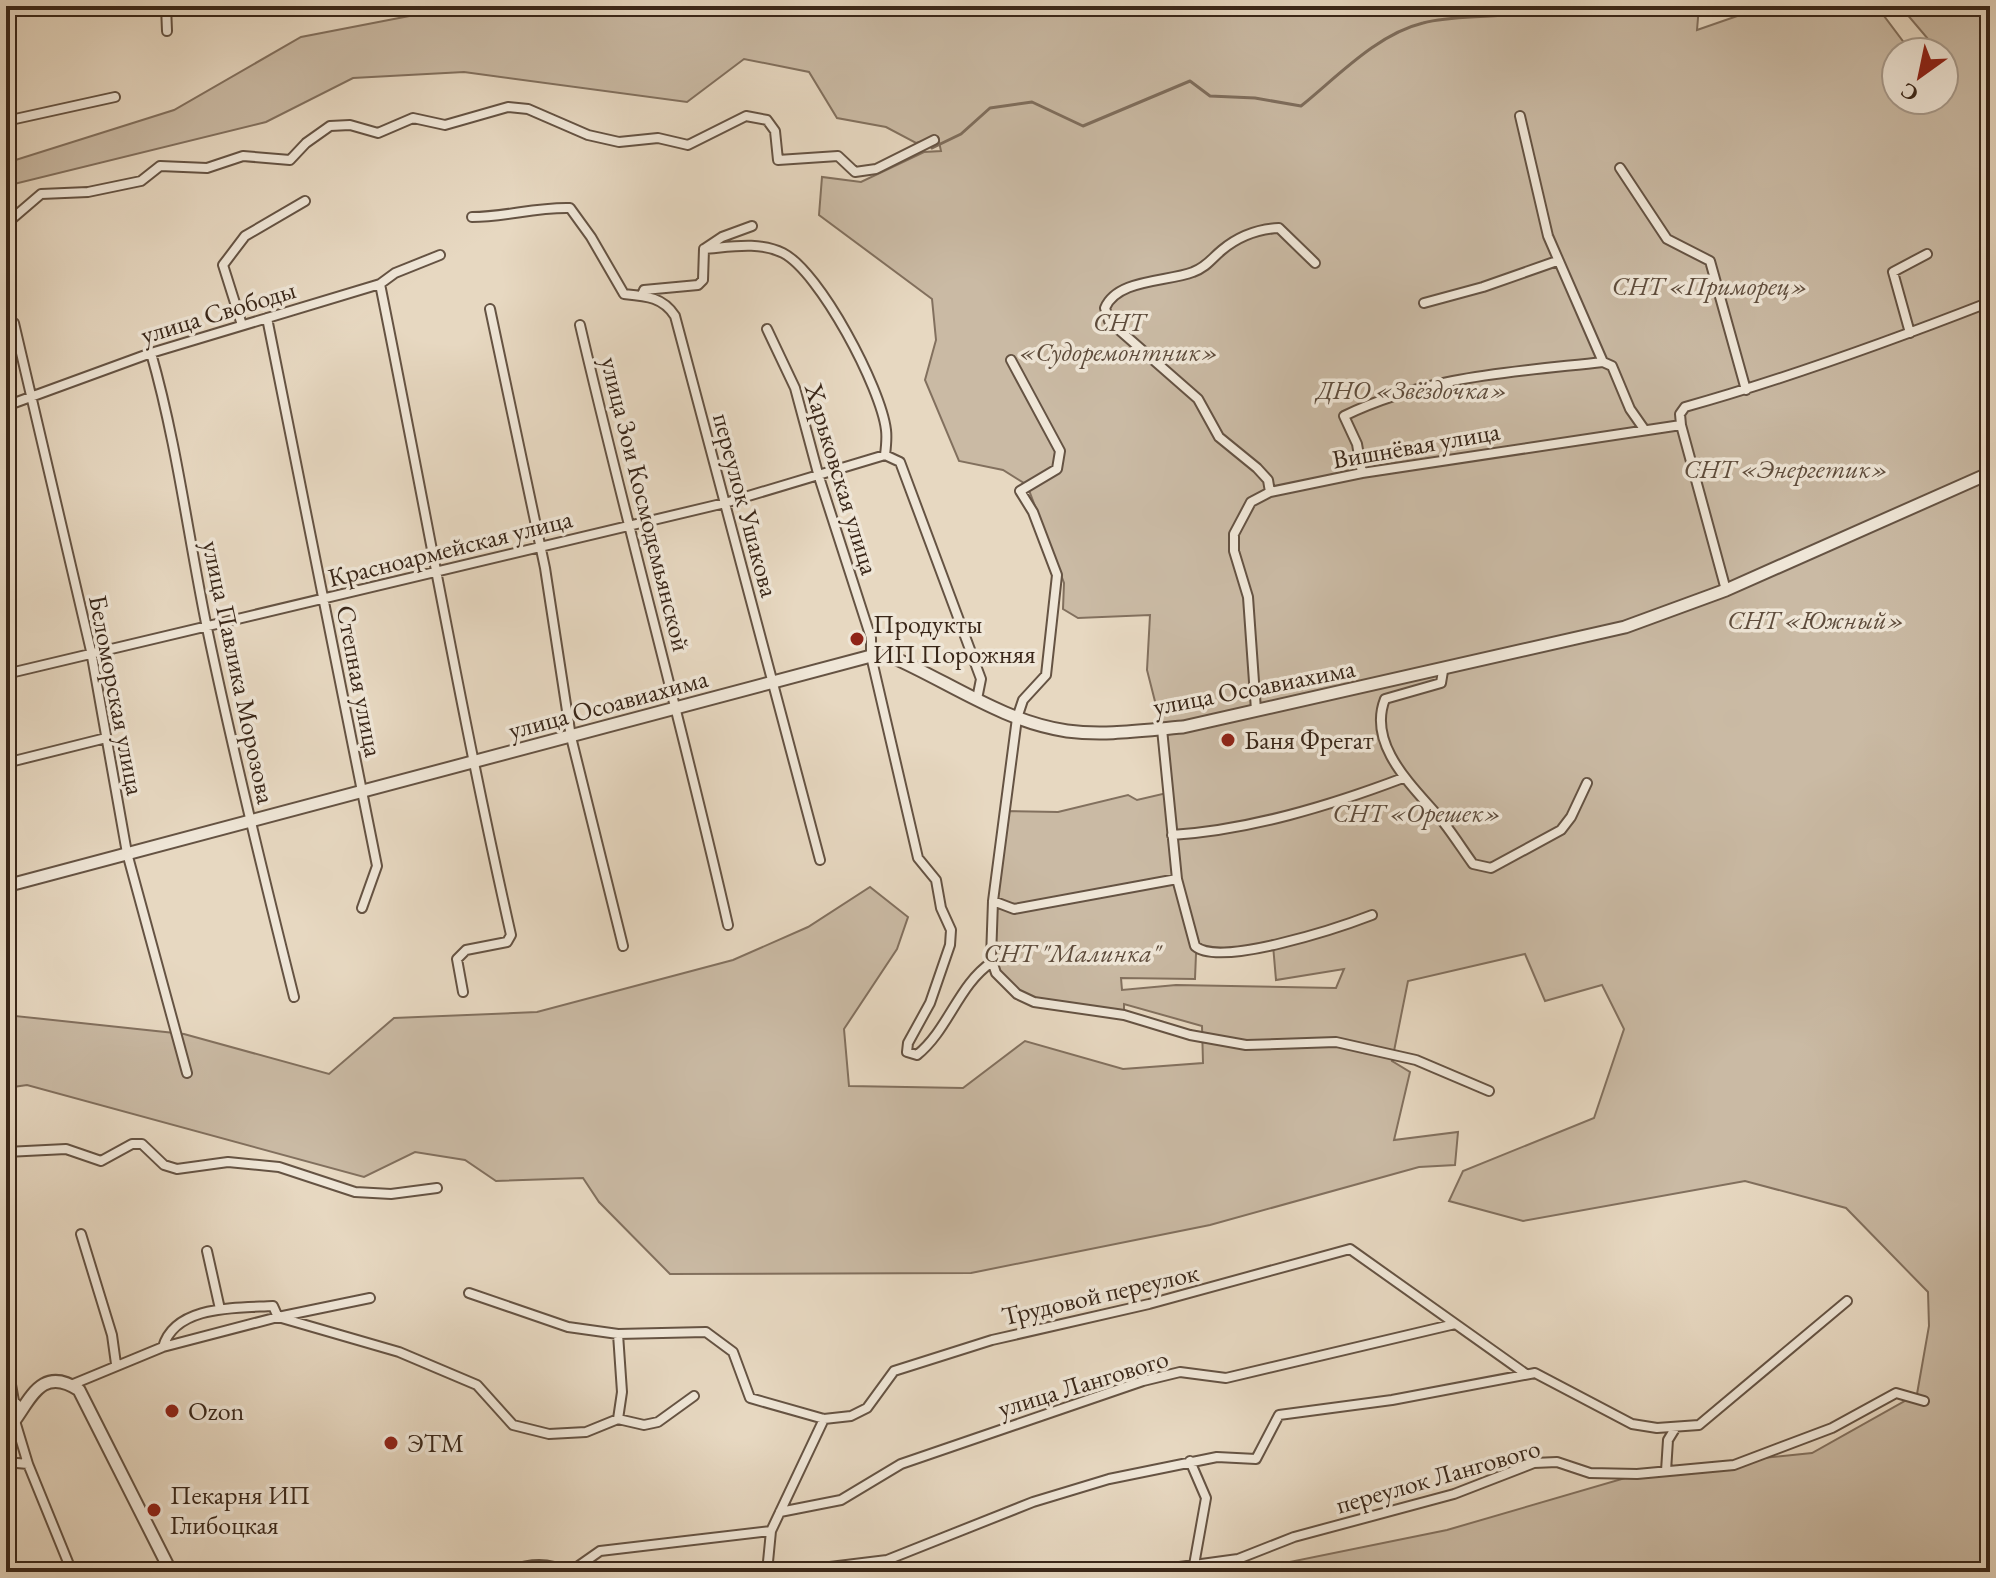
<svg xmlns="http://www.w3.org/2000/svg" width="1996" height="1578" font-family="'EB Garamond',serif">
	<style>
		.green { fill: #cabaa4; stroke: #82705e; stroke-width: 2; fill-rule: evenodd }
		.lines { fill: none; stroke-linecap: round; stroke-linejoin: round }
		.stream { stroke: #7e6d5c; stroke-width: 3 }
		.minor-casing { stroke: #655343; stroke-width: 12 }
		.tertiary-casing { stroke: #655343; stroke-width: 15 }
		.minor { stroke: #efe6d7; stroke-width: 8 }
		.tertiary { stroke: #efe6d7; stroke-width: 11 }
		.poi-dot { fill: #8f2418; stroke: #efe6d7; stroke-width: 3 }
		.labels { text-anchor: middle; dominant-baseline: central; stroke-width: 7; stroke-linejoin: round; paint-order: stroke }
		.park-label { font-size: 26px; font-style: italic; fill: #5e4c3c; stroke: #efe6d7 }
		.street-label { font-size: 26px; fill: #3a2719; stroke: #efe6d7 }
		.poi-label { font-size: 26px; fill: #3a2719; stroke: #efe6d7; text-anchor: start }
	</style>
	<rect width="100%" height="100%" fill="#e7d8c1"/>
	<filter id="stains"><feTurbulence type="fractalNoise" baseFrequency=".0025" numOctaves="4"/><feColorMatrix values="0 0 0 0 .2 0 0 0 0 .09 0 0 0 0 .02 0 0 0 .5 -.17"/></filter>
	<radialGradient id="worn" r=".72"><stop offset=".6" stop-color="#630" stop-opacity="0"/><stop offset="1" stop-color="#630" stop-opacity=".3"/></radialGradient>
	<path class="green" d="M461 6H1699L1697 30 1766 6H1853L1881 12 1911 52H1896V100H1944V79L1954 83 1944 52H1939L1900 6H1990V1572H1241L1447 1530 1656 1469 1812 1453 1917 1394 1929 1326 1928 1292 1846 1208 1745 1181 1523 1221 1449 1201 1463 1171 1594 1118 1624 1029 1602 985 1545 1001 1525 954 1408 981 1392 1061 1410 1072 1394 1140 1458 1132 1455 1165 1419 1167 1210 1225 971 1273 670 1274 599 1202 583 1178 496 1181 465 1160 415 1152 364 1177 27 1085 6 1088V1015L184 1034 329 1074 394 1018 537 1012 733 960 808 927 870 887 908 917 897 949 844 1029 849 1086 963 1088 1025 1041 1123 1069 1203 1063 1202 1026 1124 1004V1015C1075 1008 1011 1012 991 958L1005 811 1058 812 1128 795 1137 800 1167 793 1162 729 1147 670 1150 615 1078 618 1063 609 1064 583 1027 485 1003 470 959 461 925 380 936 340 932 299 819 215 822 177 861 182 924 152 941 151 938 137 916 143 886 127 837 118 809 72 744 59 687 102 464 72 353 78 266 122 6 186V163L174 110 301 37ZM1273 945 1276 980 1344 969 1336 988 1176 985 1122 990 1121 978 1195 979 1196 954 1201 951Z"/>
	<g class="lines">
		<path class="stream" d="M932 148 961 134 990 108 1032 102 1083 126 1190 81 1210 96 1255 98 1301 106C1337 77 1377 34 1423 23 1461 13 1501 21 1539 7"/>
		<defs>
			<path id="minor" d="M166 6 167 31
				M1520 116 1548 236 1603 362 1612 366 1630 409 1644 429
				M6 121 115 97
				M1620 168 1667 239 1710 261 1746 390
				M472 217C506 217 535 207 570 208L591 237 624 294C646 296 663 297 675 316L820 860
				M6 224 41 194 88 192 141 181 160 166 207 168 243 156 290 160 306 143 330 126 350 125 378 133 413 118 445 125 508 107 528 109 588 135 619 142 658 138 688 145 746 116 767 120 775 131 778 160 838 156 855 172 876 169 934 140
				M704 249C730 247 759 241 783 253 820 272 881 388 886 430 887 438 886 447 885 455
				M380 284C424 501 462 719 511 935L507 942 466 950 457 959 463 992
				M642 295 644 290 698 285 703 280 704 249 722 237 752 226
				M1424 303 1483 287 1557 261
				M490 309 545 568 571 737 623 946
				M267 318 377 866 362 908
				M14 323 91 651 127 853 187 1073
				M242 325 223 265 245 236 305 201
				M580 325C627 526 682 724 728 925
				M767 329 795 388 819 477 871 638V656L918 858 936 880 941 908 951 930 950 945 930 1003 908 1043 907 1052 917 1055C949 1029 958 985 992 962
				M1910 333 1893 272 1927 254
				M151 353C177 444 188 536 207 628 233 752 263 874 294 997
				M1011 360 1060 451 1057 469 1020 491 1033 512 1057 575 1046 675 1023 700 1017 718 993 901 991 958 996 973 1017 994 1034 1002 1124 1015 1190 1035 1246 1045 1336 1042 1416 1060 1489 1091
				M6 406 151 353 380 284 395 273 440 255
				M1362 473 1357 444 1344 416C1426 376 1513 372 1603 362
				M1270 492 1268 480 1257 468 1219 437 1198 399 1109 321 1105 308C1117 279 1167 282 1193 272 1207 267 1212 258 1222 250 1239 236 1258 229 1279 228L1315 263
				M1726 590 1681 425 1680 414 1685 407C1789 378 1890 341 1990 302
				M1443 671 1441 683 1385 699C1366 747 1417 790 1444 823 1454 836 1463 850 1473 864L1491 868 1561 830 1571 817 1587 783
				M6 674 725 503 885 455 900 462 981 679 977 699
				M1256 710 1248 597 1234 551V534L1251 502 1270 492 1362 473 1681 425
				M1162 729 1177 879 1195 946C1219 968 1341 927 1372 915
				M6 763 106 738
				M1172 835C1250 830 1329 806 1403 778
				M993 901 1014 909 1177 879
				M6 1152 66 1149 101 1161 132 1144H142L164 1165 177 1169 228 1162 279 1167 355 1192 391 1194 437 1188
				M81 1234 112 1335 116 1364
				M207 1251 220 1309
				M469 1293 568 1327 618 1334 706 1332 733 1352 750 1398 824 1419 851 1416 867 1408 894 1371 992 1340 1149 1304 1350 1249 1526 1374
				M163 1347C175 1305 236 1308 273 1306L278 1317 370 1298
				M6 1357 14 1401 21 1408
				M71 1385 163 1347 278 1317 399 1352 477 1385 513 1425 549 1434 586 1432 618 1419 644 1425 658 1422 694 1396
				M618 1419 622 1392 618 1334
				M15 1421 28 1464 72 1572
				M1190 1461 1206 1498 1194 1565
				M6 1462 28 1464
				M1666 1471 1668 1440 1676 1427
				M780 1512 841 1500 901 1464 1143 1381 1180 1372 1226 1378 1455 1324
				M505 1572C524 1565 548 1561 565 1572
				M570 1572 600 1551 771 1531
				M767 1572 771 1531 824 1419
				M789 1572 887 1560 1033 1502 1109 1479 1217 1457 1256 1459 1279 1415 1392 1400 1535 1373 1632 1424 1657 1428 1699 1425 1847 1301
				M1143 1572 1238 1559 1294 1537 1454 1494 1534 1463 1557 1462 1590 1473 1637 1474 1734 1465 1832 1428 1896 1393 1924 1401"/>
			<path id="tertiary" d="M6 886 871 656 892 657C949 682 1004 722 1067 731 1106 736 1145 730 1183 727L1625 627 1726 590 1990 473
				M6 1431C28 1409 37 1362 79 1390L171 1572"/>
		</defs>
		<use href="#minor" class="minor-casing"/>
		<use href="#tertiary" class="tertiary-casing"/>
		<use href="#minor" class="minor"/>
		<use href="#tertiary" class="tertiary"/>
	</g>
	<g class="poi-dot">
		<circle cx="857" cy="639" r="8"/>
		<circle cx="1228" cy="740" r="8"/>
		<circle cx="172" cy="1411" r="8"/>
		<circle cx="391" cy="1443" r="8"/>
		<circle cx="154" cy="1510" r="8"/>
	</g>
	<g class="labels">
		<g class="park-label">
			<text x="1710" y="286">СНТ «Приморец»</text>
			<text x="1119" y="322">СНТ<tspan x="1119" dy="30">«Судоремонтник»</tspan></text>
			<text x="1412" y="390">ДНО «Звёздочка»</text>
			<text x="1786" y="469">СНТ «Энергетик»</text>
			<text x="1816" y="620">СНТ «Южный»</text>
			<text x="1417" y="813">СНТ «Орешек»</text>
			<text x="1072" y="953">СНТ "Малинка"</text>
		</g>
		<g class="street-label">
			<text transform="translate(218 312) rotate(-17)">улица Свободы</text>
			<text transform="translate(1416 445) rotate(-10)">Вишнёвая улица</text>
			<text transform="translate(842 479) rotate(73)">Харьковская улица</text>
			<text transform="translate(646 504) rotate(76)">улица Зои Космодемьянской</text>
			<text transform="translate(746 505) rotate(75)">переулок Ушакова</text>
			<text transform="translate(450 548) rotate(-14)">Красноармейская улица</text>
			<text transform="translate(239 672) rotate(78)">улица Павлика Морозова</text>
			<text transform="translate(360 681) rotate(79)">Степная улица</text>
			<text transform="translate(1254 687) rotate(-11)">улица Осоавиахима</text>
			<text transform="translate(117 695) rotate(79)">Беломорская улица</text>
			<text transform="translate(608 704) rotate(-15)">улица Осоавиахима</text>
			<text transform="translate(1100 1294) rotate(-13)">Трудовой переулок</text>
			<text transform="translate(1083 1383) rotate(-17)">улица Лангового</text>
			<text transform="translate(1438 1476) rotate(-16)">переулок Лангового</text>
		</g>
		<g class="poi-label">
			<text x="873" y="624">Продукты<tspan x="873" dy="30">ИП Порожняя</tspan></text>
			<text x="1244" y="740">Баня Фрегат</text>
			<text x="188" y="1411">Ozon</text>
			<text x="407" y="1443">ЭТМ</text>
			<text x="170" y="1495">Пекарня ИП<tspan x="170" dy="30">Глибоцкая</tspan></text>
		</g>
	</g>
	<rect width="1996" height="1578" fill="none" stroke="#e7d8c1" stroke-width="32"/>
	<rect x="8" y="8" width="1980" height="1562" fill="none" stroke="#3a2719" stroke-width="4"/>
	<rect x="16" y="16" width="1964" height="1546" fill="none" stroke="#3a2719" stroke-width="2"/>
	<g transform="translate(1920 76) rotate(213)"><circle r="38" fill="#efe6d7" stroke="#a79a8b" stroke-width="2"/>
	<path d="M0-6L14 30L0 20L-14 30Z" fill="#8f2418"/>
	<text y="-12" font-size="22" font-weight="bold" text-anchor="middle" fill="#3a2719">С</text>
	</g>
	<rect width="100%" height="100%" filter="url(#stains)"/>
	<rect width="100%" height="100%" fill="url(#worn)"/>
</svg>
